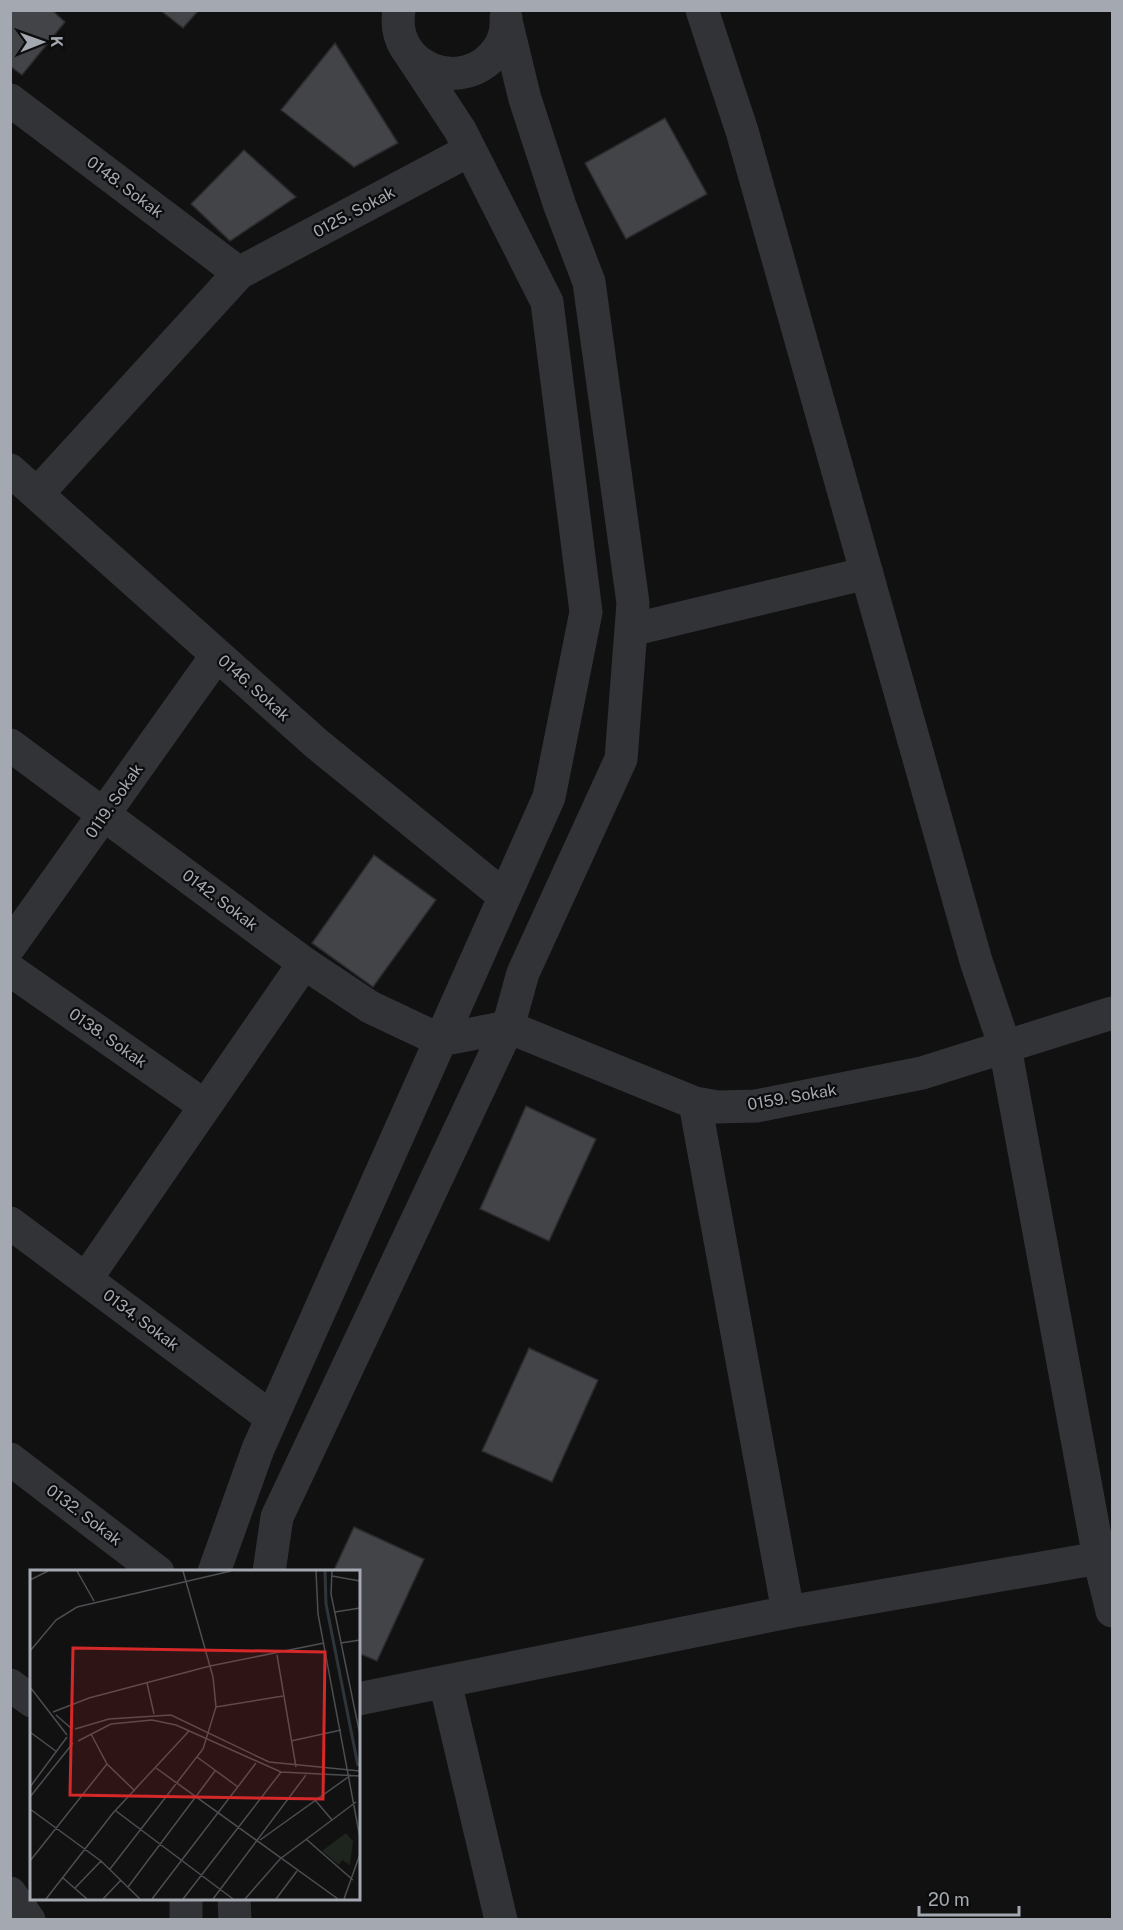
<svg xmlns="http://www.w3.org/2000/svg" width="1123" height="1930" font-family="'Public Sans',sans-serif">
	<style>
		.building { fill: #434447; stroke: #2b2b2e; stroke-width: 1.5 }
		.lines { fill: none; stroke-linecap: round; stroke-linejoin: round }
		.minor { stroke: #323336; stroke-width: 33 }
		.labels { text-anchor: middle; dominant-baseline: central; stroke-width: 4.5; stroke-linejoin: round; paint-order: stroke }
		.street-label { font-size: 16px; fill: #a4a9b1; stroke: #0c0c0d }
		.inset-river { fill: none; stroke: #2e363b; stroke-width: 3 }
		.inset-road { fill: none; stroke: #4c4e52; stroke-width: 1.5 }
		.view { fill: #d62828; fill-opacity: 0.15; stroke: #d62828; stroke-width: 3 }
		.inset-edge { fill: none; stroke: #a4a9b1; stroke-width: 3 }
	</style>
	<rect width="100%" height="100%" fill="#111112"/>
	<path class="building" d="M10 10H52L65 22 22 75 10 66Z
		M160 10H199L183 28Z
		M335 43 398 143 354 167 281 110Z
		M665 118 707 194 626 239 585 163Z
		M244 150 296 197 230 241 191 204Z
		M374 855 436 900 373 987 312 943Z
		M526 1106 596 1139 549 1241 480 1209Z
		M529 1348 598 1380 552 1482 482 1451Z
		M354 1527 424 1559 377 1661 358 1653V1572H333Z"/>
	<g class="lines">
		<path class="minor" d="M399 10C389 69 465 97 498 49 504 40 507 29 506 18
			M702 10 742 131 976 961 1005 1047 1099 1558 1112 1611
			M10 100 239 273
			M10 470 317 744 504 896
			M37 494 239 273 470 150
			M631 630 867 573
			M10 745 304 963 370 1007 440 1040 508 1027 695 1103 718 1107 756 1106 922 1073 1112 1013
			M10 946 217 655
			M10 970 205 1106
			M695 1103 788 1612
			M10 1223 272 1418
			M86 1279 304 963
			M10 1459 158 1572
			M214 1572 258 1449 549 797 586 612 547 302 460 130 410 54
			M269 1572 277 1517 508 1027 523 973 621 759 633 603 589 282 560 206 525 99 507 25
			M445 1682 501 1920
			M10 1685 32 1701
			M358 1699 788 1612 1099 1558
			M10 1893 29 1920
			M186 1898V1920
			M234 1898 235 1920"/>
	</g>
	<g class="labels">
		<g class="street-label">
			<text transform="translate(125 187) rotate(37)">0148. Sokak</text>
			<text transform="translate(354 212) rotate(-28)">0125. Sokak</text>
			<text transform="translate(254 688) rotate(42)">0146. Sokak</text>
			<text transform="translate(114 801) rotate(-55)">0119. Sokak</text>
			<text transform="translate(220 900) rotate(37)">0142. Sokak</text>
			<text transform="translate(108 1038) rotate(35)">0138. Sokak</text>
			<text transform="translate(792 1097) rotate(-10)">0159. Sokak</text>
			<text transform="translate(141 1320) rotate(37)">0134. Sokak</text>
			<text transform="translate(84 1515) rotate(37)">0132. Sokak</text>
		</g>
	</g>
	<g transform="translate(30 1570)">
		<rect width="330" height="330" fill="#111112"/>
		<path d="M316 263 323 271 320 295 312 290 309 295 292 281Z" fill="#1e241e"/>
		<path class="inset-river" d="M295 1 296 34 328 196"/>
		<path class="inset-road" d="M47 1 64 31M286 1 288 44 330 268M302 1 301 24 330 165M302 6 330 11M0 10 18 1M305 42 330 38M311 73 330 70M0 81 26 50 47 37 201 1M247 85 266 197M117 113 124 144M0 117 37 165M186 137 253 126M23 142 59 128 180 96 294 73M26 145 42 159M45 159 79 149 141 145 239 192 330 201M0 162 27 182M61 164 77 194 105 221M48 171 81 154 122 150 146 155 251 202 330 206M261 171 311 160M167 187 208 217M126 198 308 329M0 217 37 167M0 227 43 173M285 230 302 250M0 239 71 291 110 329M86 241 203 329M276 269 323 310M230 270 321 205M0 291 77 194M80 299 173 179 186 137 183 107 153 1M33 308 57 329M98 317 185 201M45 318 71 291M16 329 83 243 159 161M73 329 91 310M122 329 226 193M153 329 251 202M183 329 276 205M215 329 250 289 326 232M246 329 267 301M314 329 330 284"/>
		<path class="view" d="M43 78 295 82 293 229 40 225Z"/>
		<rect width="330" height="330" class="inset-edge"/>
	</g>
	<rect width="1123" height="1930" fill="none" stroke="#a4a9b1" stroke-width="24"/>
	<g transform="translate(42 42) rotate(89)" stroke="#0c0c0d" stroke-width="4.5" paint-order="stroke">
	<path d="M0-4.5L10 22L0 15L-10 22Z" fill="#a4a9b1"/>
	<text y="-9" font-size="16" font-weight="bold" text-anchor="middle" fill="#a4a9b1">K</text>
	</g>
	<path d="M919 1906v9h100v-9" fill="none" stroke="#a4a9b1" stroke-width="3"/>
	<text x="928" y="1906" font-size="18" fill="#a4a9b1" stroke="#0c0c0d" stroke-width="4.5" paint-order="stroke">20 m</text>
</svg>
